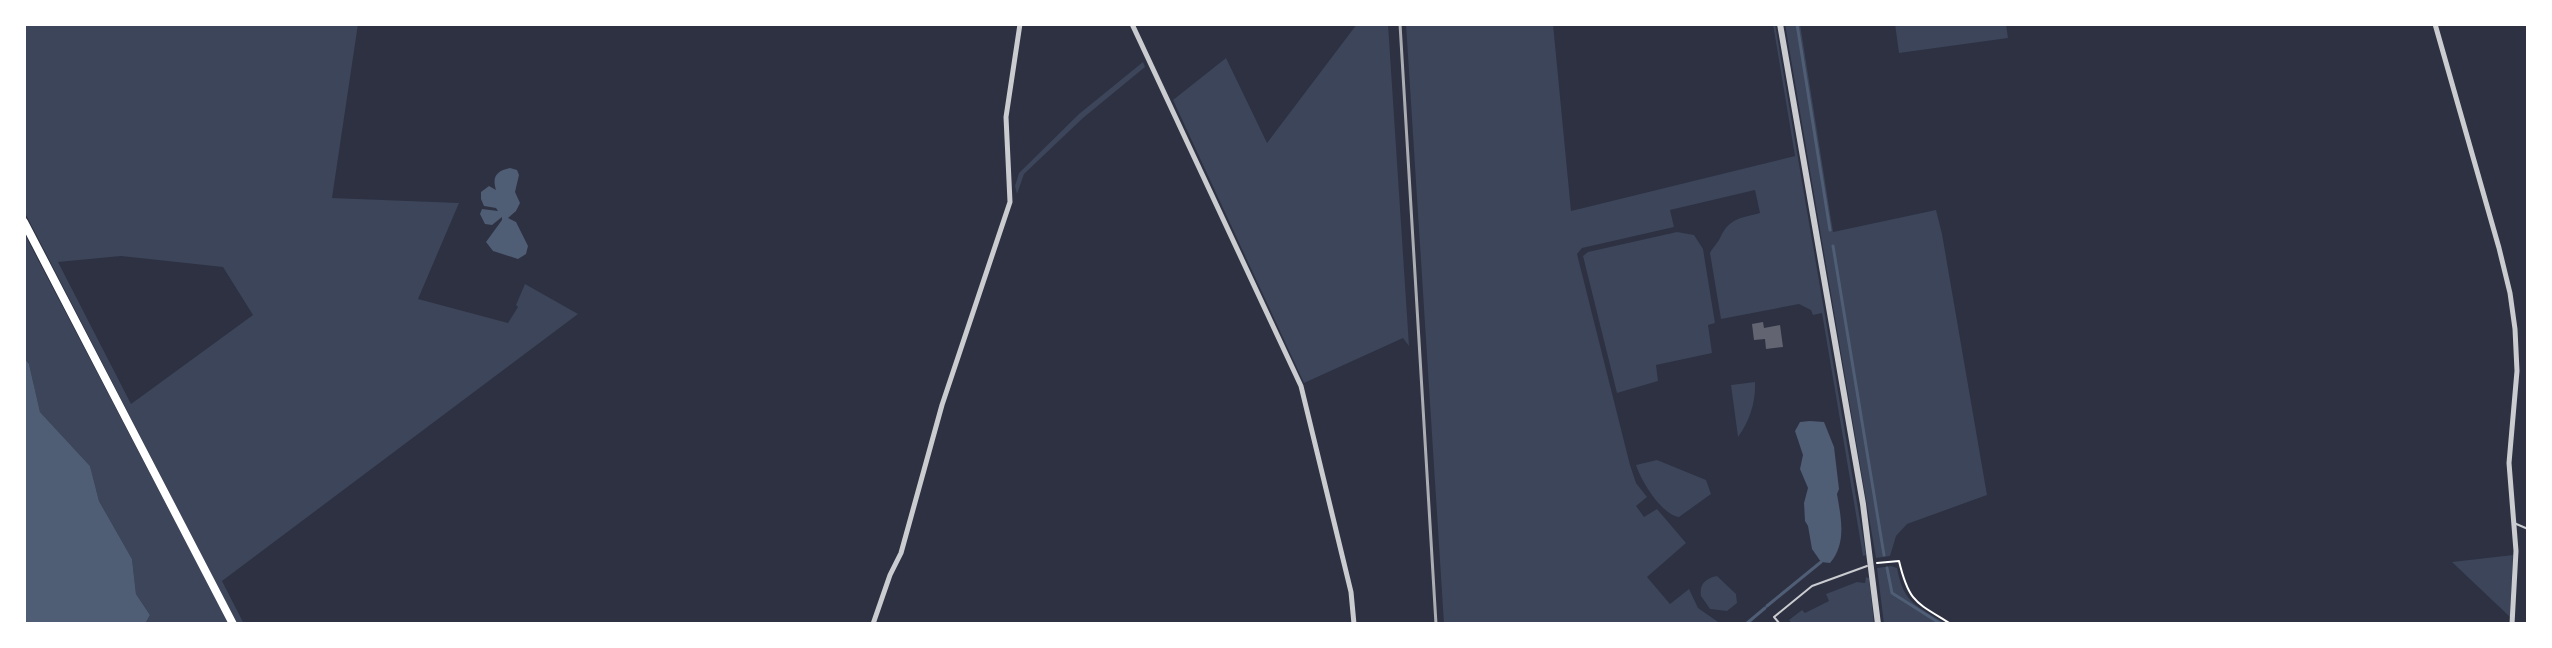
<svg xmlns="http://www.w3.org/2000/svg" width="2552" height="648" font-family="Ubuntu,sans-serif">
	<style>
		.green { fill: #3c4559; fill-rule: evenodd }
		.water { fill: #4f5d75 }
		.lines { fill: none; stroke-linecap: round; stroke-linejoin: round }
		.stream { stroke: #4f5d75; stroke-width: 3 }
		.building { fill: #626471 }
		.path { stroke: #fff; stroke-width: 2 }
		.service { stroke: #caccd0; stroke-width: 2 }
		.minor { stroke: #caccd0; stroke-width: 5 }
		.tertiary { stroke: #caccd0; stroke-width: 6 }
		.primary { stroke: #fff; stroke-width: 8 }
		.rail { stroke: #abadb3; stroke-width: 3 }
	</style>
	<rect width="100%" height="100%" fill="#2d3142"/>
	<path class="green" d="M24 24H358L332 198 459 203 418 299 508 323 518 307 516 305 525 284 578 314 222 581 244 624H237L24 211ZM121 256 223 267 253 315 131 404 58 262Z
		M1357 24H1388L1409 346 1403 338 1304 383 1173 100 1226 58 1267 143Z
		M1406 24H1553L1571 211 1795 156 1773 24H1775L1866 555 1863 556 1822 313 1813 315 1811 310 1799 304 1721 319 1710 253C1713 247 1718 243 1721 236 1730 218 1741 218 1760 213L1755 190 1670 210 1674 227 1582 248 1577 254 1630 465 1636 483 1647 497 1636 506 1644 517 1657 509 1686 543 1647 577 1670 604 1689 589 1698 608 1721 624H1444Z
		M1785 24H1800L1833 232 1936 210 1942 234 1987 495 1907 524 1896 536 1890 556 1876 558Z
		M1895 24H2006L2008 38 1899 53Z
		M1143 62 1145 67 1083 118 1024 174 1017 194 1015 186 1019 173 1079 114Z
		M1677 232 1694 235 1703 249 1715 323 1708 325 1712 353 1656 365 1658 381 1617 393 1583 256 1588 252Z
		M24 233 229 624H145L150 615 136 594 132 559 99 501 90 466 40 412 29 364 24 358Z
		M1755 382C1756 401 1750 421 1738 437L1731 385Z
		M1657 460 1706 480 1711 494 1679 517C1662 515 1641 481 1636 465Z
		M2513 555 2510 617 2452 562Z
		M1891 566 1897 568C1904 605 1917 605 1946 624H1884L1877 568Z
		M1717 576 1736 594 1737 603 1727 611 1710 609 1701 596C1699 584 1706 578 1717 576Z
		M1866 577 1869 578 1874 624H1792L1789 620 1802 610 1805 613 1829 601 1826 594 1857 582 1865 583Z"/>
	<path class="water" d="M510 168 517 170 519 175 515 192 520 203 516 211 508 218 516 222 528 246 526 254 518 259 493 251 486 242 502 220V217L492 225 485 224 480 214 482 209 498 211 496 208 484 206 481 199V192L489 186 496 190C492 177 496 171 510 168Z
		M24 358 29 364 40 412 90 466 99 501 132 559 136 594 150 615 145 624H24Z
		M1810 421 1824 422 1834 447 1839 489 1837 494C1841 518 1847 543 1830 563L1821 562 1812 549 1808 526 1805 521 1804 503 1808 488 1800 469 1803 455 1795 431 1800 422Z"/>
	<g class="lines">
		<path class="stream" d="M1797 24 1830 230
			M1833 246 1884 555
			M1887 568 1892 593 1941 624
			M1767 606 1821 562
			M1746 624 1765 608"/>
	</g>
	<path class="building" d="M1763 322 1764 328 1780 325 1783 347 1766 349 1765 339 1754 340 1752 324Z"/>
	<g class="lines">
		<path class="path" d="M1877 563 1899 561C1909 603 1916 602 1951 624"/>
		<path class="service" d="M2514 523 2528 529
			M1780 624 1774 617 1812 586 1867 566"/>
		<path class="minor" d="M1132 24 1301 386 1351 592 1354 624
			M2435 24 2499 248 2510 293 2515 329 2517 371 2509 463 2516 551 2512 624
			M873 624 890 575 901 553 942 405 1010 202 1006 117 1020 24"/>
		<path class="tertiary" d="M1780 24 1863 504 1878 624"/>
		<path class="primary" d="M24 222 233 624"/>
		<path class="rail" d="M1400 24 1436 624"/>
	</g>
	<rect width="2552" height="648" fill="none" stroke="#ffffff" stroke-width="52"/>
</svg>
